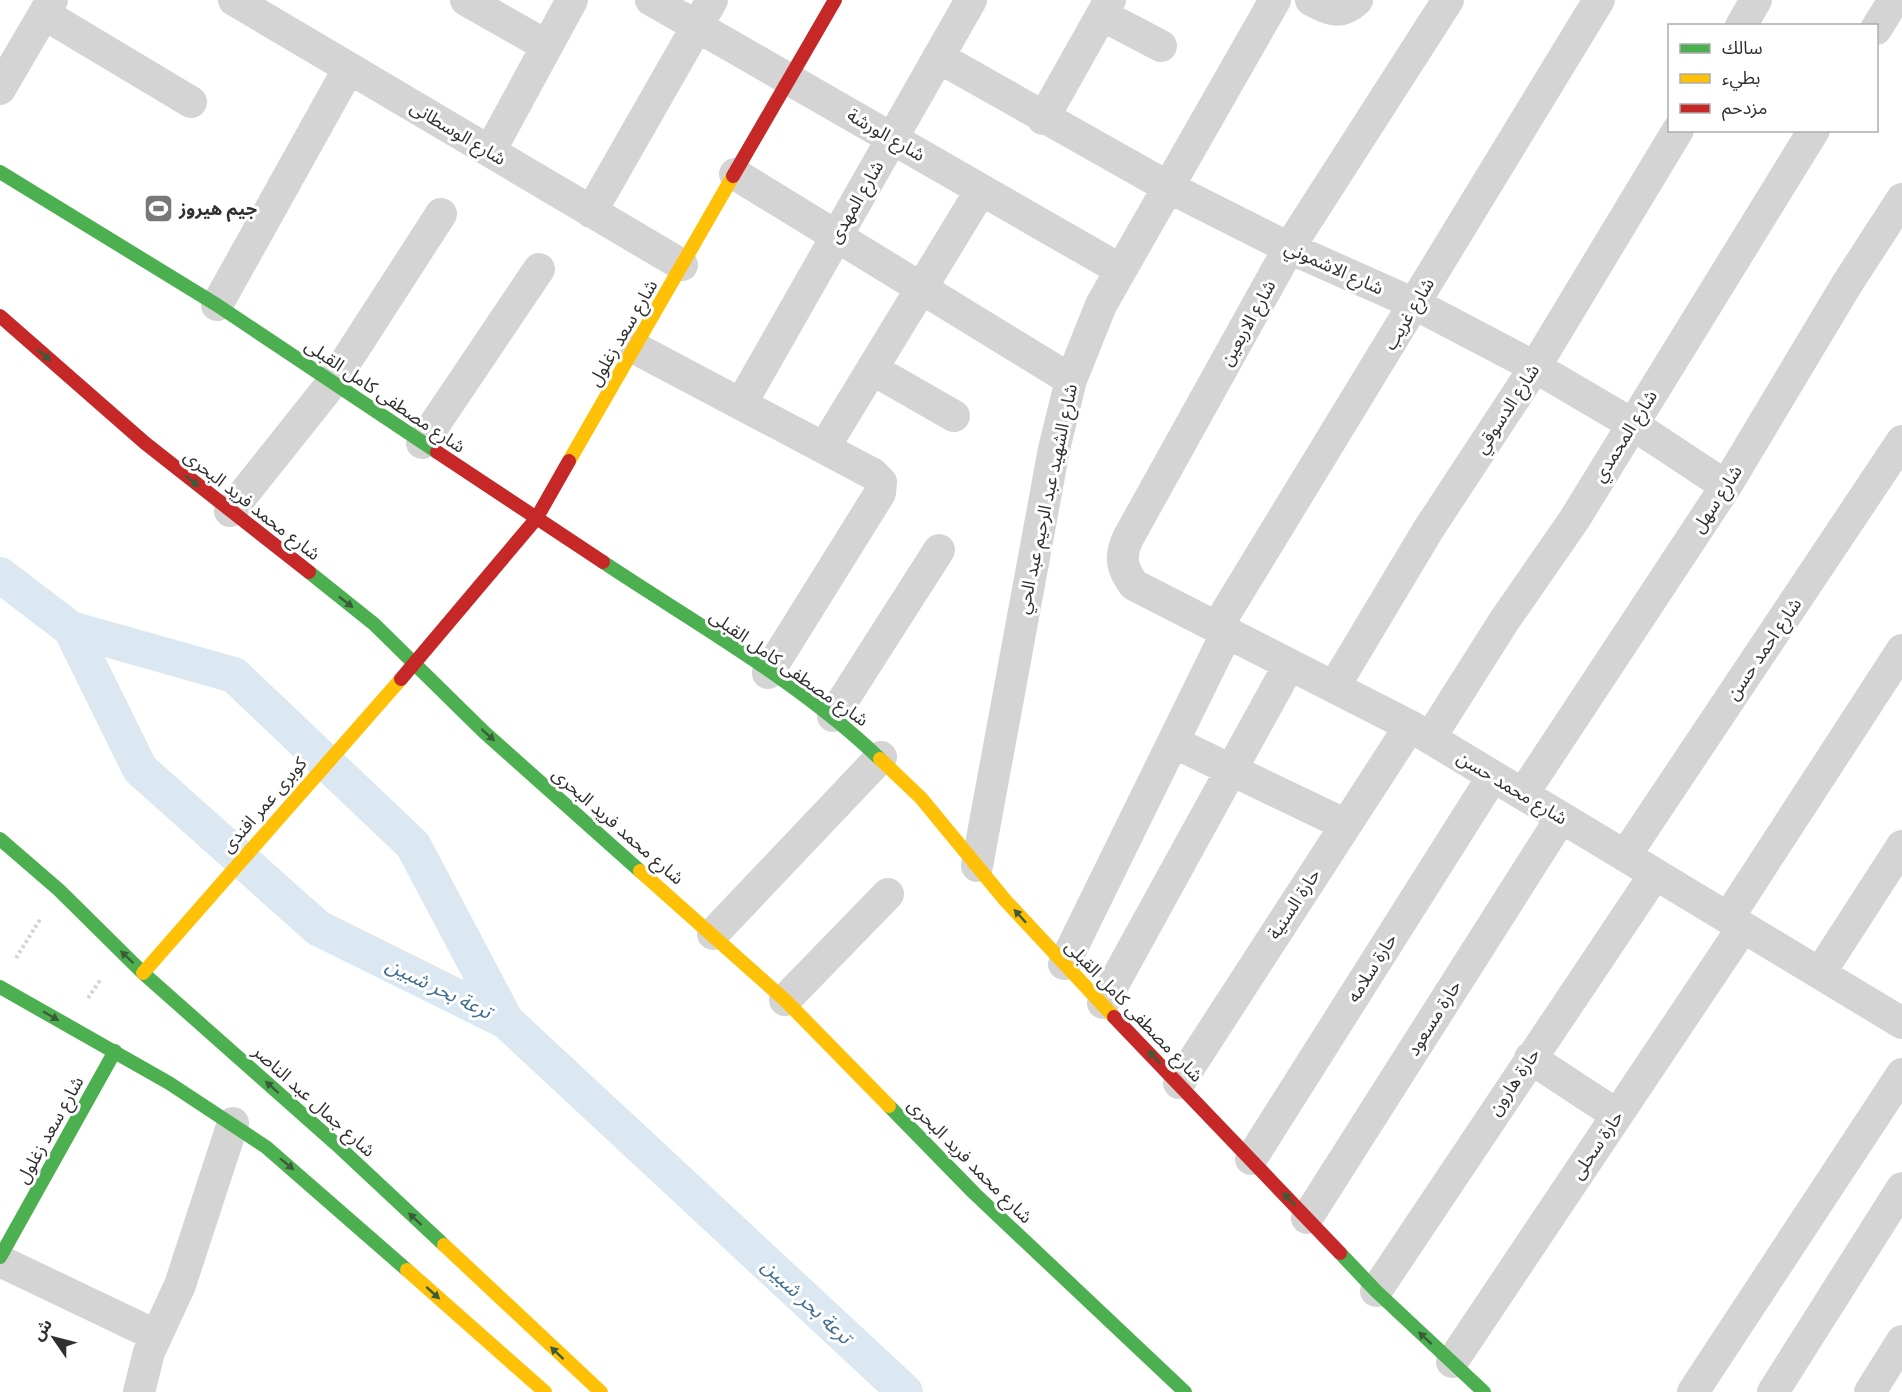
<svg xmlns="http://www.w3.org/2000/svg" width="1902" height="1392" font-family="'Fira Sans','Noto Sans Arabic',sans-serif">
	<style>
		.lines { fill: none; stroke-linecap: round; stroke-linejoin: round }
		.canal { stroke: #dbe8f1; stroke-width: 36 }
		.path { stroke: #d4d4d4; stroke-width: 4; stroke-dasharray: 3 3; stroke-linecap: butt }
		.street { stroke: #d4d4d4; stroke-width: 32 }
		.fast { stroke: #4caf50; stroke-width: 14 }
		.slow { stroke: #ffc107; stroke-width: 14 }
		.jam { stroke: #c62828; stroke-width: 14 }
		.oneway { fill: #3a5c3b }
		.labels { text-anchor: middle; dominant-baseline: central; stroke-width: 6; stroke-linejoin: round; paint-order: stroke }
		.street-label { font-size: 18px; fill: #303030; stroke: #fff }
		.poi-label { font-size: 18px; font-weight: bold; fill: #303030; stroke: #fff; text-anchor: start }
		.water-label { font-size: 20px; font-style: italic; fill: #416e8f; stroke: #fff }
	</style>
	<rect width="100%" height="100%" fill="#fff"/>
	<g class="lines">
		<path class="canal" d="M0 575 71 629 140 769 318 928 506 1021 905 1392
			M71 629 234 675 413 845 506 1021"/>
		<path class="path" d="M16 958 41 918
			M88 998 101 979"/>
		<path class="street" d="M234 0 682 265
			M466 0 547 46
			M651 0 1121 270
			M1311 0C1330 10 1340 16 1357 0
			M1448 0 1289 248 1128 538C1119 557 1122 569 1134 585L1410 726 1902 1023
			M44 14 191 102
			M1102 15 1161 46
			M1741 26 1756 0
			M1876 29 1894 0
			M938 57 1168 187 1289 248 1415 304 1535 367 1632 424 1726 486
			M0 89 52 0
			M1043 119 1110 0
			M490 151 572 0
			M735 174 1071 380
			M591 212 712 0
			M217 305 349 68
			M635 348 873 474 881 482 880 493 768 673
			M872 369 954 416
			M741 404 971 0
			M422 443 539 269
			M824 448 981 190
			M230 511 332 383 441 214
			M1217 627 1599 0
			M1334 687 1428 530 1535 367 1678 130
			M833 716 939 550
			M1430 738 1504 621 1574 520 1814 130
			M1173 742 1346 825
			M1523 794 1726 486 1847 284 1902 199
			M1625 856 1902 441
			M977 866 1054 449 1071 380 1101 305 1275 0
			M1728 918 1902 650
			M713 934 881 757
			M1064 964 1227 632
			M1820 973 1902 846
			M785 1000 888 894
			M1103 1003 1289 665
			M1530 1058 1617 1115
			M1179 1083 1410 726
			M1251 1159 1493 776
			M1307 1218 1561 818
			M0 1261 155 1335
			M1376 1291 1655 874
			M1452 1362 1743 927
			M139 1392 149 1352 180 1285 233 1123
			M1693 1392 1902 1074
			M1773 1392 1902 1188
			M1870 1392 1902 1341"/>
		<path class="fast" d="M0 172 217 305 437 452
			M603 562C696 624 800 682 880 759
			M309 572 374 624 484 732 640 871
			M0 839 59 890 143 973 336 1144 444 1245
			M0 987 169 1083 266 1147 407 1270
			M889 1106 975 1194 1185 1392
			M1340 1253 1376 1291 1484 1392
			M0 1257 115 1051"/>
		<path class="slow" d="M569 461 733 176
			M880 759 921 798 1005 900 1114 1017
			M640 871 785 1000 889 1106
			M143 973 401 679
			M444 1245 601 1392
			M407 1270 545 1392"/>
		<path class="jam" d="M733 176 835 0
			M0 316 145 443 309 572
			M437 452 603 562
			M401 679 536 519 569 461
			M1114 1017 1340 1253"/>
	</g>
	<defs><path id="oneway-solid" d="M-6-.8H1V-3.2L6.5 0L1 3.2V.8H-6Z" transform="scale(1.5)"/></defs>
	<g class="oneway">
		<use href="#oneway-solid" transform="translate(44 355) rotate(41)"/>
		<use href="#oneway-solid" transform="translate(192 481) rotate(39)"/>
		<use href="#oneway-solid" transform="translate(346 602) rotate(38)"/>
		<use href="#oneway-solid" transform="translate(488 735) rotate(42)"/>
		<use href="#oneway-solid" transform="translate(1020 916) rotate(-132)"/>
		<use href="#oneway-solid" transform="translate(127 957) rotate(-136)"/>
		<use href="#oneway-solid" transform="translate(51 1016) rotate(30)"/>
		<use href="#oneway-solid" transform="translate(1154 1057) rotate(-133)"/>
		<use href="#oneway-solid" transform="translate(272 1087) rotate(-138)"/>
		<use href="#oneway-solid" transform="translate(287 1164) rotate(39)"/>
		<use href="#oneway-solid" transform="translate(1289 1199) rotate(-133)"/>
		<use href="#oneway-solid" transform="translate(415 1219) rotate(-137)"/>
		<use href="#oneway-solid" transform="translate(433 1293) rotate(42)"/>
		<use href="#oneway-solid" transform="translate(1425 1338) rotate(-137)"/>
		<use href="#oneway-solid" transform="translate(557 1353) rotate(-137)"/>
	</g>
	<defs>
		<symbol id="stadium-square" viewBox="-11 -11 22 22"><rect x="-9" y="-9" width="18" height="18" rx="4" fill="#787878" stroke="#fff"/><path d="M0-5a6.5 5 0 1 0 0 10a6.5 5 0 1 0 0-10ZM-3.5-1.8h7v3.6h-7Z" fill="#fff"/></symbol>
	</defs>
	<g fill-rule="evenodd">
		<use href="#stadium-square" x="142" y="192" width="33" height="33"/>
	</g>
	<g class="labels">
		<g class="street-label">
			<text transform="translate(458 133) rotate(31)">شارع الوسطانى</text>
			<text transform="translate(886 135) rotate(30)">شارع الورشة</text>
			<text transform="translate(856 202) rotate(-60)">شارع المهدى</text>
			<text transform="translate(1334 268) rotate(24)">شارع الاشموني</text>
			<text transform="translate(1409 314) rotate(-59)">شارع غريب</text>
			<text transform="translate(1248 323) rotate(-61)">شارع الاربعين</text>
			<text transform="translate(623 333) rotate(-60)">شارع سعد زغلول</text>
			<text transform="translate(385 396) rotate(34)">شارع مصطفى كامل القبلى</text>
			<text transform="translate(1507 409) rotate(-57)">شارع الدسوقي</text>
			<text transform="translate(1625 436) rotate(-58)">شارع المحمدي</text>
			<text transform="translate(1047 499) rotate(-78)">شارع الشهيد عبد الرحيم عبد الحي</text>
			<text transform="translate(1717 499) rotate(-57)">شارع سهل</text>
			<text transform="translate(252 505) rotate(38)">شارع محمد فريد البحرى</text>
			<text transform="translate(1764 649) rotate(-56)">شارع احمد حسن</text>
			<text transform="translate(789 668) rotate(35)">شارع مصطفى كامل القبلى</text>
			<text transform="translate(1512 788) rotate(31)">شارع محمد حسن</text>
			<text transform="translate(264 805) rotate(-49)">كوبرى عمر افندى</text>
			<text transform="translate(618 826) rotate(41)">شارع محمد فريد البحرى</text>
			<text transform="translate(1294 904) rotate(-57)">حارة السنية</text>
			<text transform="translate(1372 968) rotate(-58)">حارة سلامه</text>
			<text transform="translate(1134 1011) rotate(46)">شارع مصطفى كامل القبلى</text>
			<text transform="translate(1434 1018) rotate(-58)">حارة مسعود</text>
			<text transform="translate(1514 1082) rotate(-56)">حارة هارون</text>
			<text transform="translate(314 1101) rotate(42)">شارع جمال عبد الناصر</text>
			<text transform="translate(50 1130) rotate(-61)">شارع سعد زغلول</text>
			<text transform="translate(1597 1145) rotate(-56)">حارة سحلى</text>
			<text transform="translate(970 1161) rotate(45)">شارع محمد فريد البحرى</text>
		</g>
		<g class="poi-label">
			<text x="179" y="209">جيم هيروز</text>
		</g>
		<g class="water-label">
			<text transform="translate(439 988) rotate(26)">ترعة بحر شبين</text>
			<text transform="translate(807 1301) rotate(43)">ترعة بحر شبين</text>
		</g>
	</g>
	<rect x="1668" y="24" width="210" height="108" fill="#ffffff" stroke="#acacac" stroke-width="1.5"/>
	<rect x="1680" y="44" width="30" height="9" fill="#4caf50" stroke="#acacac" stroke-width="1.5"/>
	<text x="1722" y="54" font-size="18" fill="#303030">سالك</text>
	<rect x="1680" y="74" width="30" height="9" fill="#ffc107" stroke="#acacac" stroke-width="1.5"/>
	<text x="1722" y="84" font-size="18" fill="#303030">بطيء</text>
	<rect x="1680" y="104" width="30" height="9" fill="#c62828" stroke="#acacac" stroke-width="1.5"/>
	<text x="1722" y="114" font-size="18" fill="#303030">مزدحم</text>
	<g transform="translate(54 1338) rotate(305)" stroke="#ffffff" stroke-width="4.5" paint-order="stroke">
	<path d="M0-4.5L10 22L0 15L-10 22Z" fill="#303030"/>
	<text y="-9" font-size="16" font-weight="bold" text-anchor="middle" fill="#303030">ش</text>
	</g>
</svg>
